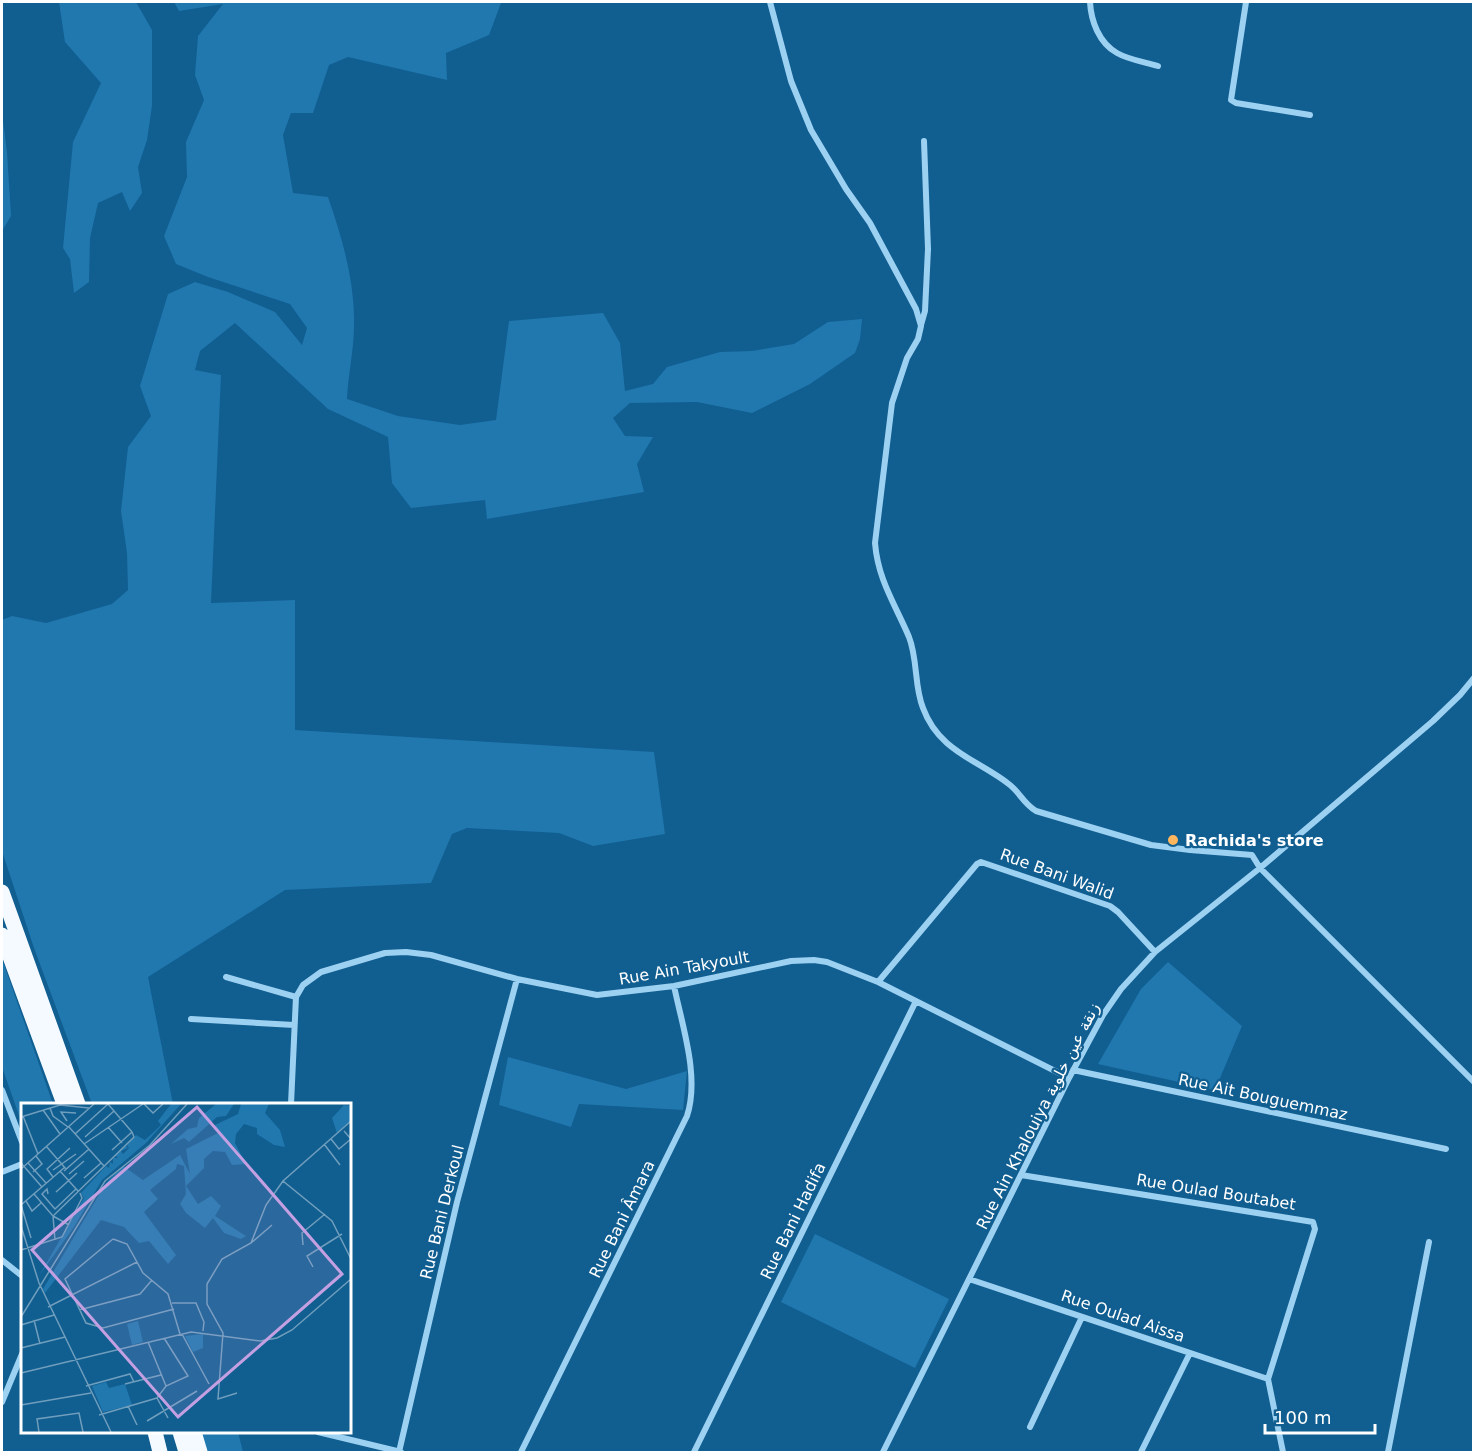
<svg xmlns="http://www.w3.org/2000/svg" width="1475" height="1454" viewBox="0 0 1475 1454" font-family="'DejaVu Sans','Noto Sans Arabic',sans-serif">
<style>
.green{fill:#2078ae}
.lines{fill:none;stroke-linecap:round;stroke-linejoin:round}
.minor{stroke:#9dd1f2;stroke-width:6}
.trunk{stroke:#f4faff;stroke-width:15}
.poi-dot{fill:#ffb65e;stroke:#115e91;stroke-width:2}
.labels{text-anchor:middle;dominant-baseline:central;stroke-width:4.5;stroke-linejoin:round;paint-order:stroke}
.poi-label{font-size:16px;font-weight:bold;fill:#fff;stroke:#115e91;text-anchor:start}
.street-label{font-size:16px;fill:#fff;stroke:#115e91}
.inset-road{fill:none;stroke:#709ebd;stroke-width:1.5}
.view{fill:#c4a0e2;fill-opacity:0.15;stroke:#c4a0e2;stroke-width:3}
.inset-edge{fill:none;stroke:#fff;stroke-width:3}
</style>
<rect width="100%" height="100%" fill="#115e91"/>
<path class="green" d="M59,2H136L152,30V106L147,140L138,167L142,193L130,211L122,192L98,203L90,238L89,282L74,293L70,259L63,248L73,142L101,83L65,42Z
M174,2H500L501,3L489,35L446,53L447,80L348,57L329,65L313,113H291L283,135L293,193L328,197C342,237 355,282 354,325C354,350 348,375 347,399L398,416L460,425L496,420L509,321L603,313L620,343L625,391L653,384L667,367L720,352L752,351L794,344L828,322L862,319L860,339L855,353L810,384L752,413L697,402L630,403L613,418L625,436L653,437L637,464L644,492L487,519L485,500L411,508L392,483L388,437L328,409L235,323L200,351L195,370L221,375L211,603L295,600V730L654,752L665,834L593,846L559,833L467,828L452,834L431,883L285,890L148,977L173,1104H92L34,948L2,851V620L12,616L46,623L112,604L128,590L127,553L121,511L128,447L151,416L140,386L168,294L195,282L228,292L275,312L302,345L307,328L290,304L208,277L176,264L164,236L187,177L186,142L204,100L195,75L198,36L223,4L179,11Z
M2,113L7,152L11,216L2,231Z
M2,959L53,1104H22V1124L2,1067Z
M1168,962L1242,1026L1215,1090L1098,1064L1141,989Z
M508,1057L626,1089L687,1071L683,1110L579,1104L571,1127L499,1105Z
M815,1234L949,1299L915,1368L781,1302Z
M201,1432H238L243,1452H207Z"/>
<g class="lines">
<path class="minor" d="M770,2L791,81L811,130L846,189L870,223L916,309L921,326L918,339L907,358L892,403L875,543C878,580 895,604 909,637C918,660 914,686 923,708C939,752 979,760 1010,785C1021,794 1023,803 1036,811L1151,845L1190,850L1252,855L1260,868L1474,1082
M1090,2C1091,21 1099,43 1117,53C1129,60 1145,62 1158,66
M1246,2L1231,100L1236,103L1310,115
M921,325L925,311L928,249L924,141
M226,977L296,997
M878,982L977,864L981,862L1110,906L1118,912L1155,952
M191,1019L294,1025
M1073,1070L1446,1149
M2,1090L22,1142
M291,1104L296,997L303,985L321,972L385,953L406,952L431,955L517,979L597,995L674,986L791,961L814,960L827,962L878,982L1069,1078
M2,1172L22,1164
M1021,1175L1313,1222L1315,1229L1268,1379L1283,1452
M2,1260L22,1276
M969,1279L1268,1379
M2,1402L22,1354
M1030,1427L1082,1317
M318,1432L401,1452
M399,1452L457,1202L517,979
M521,1452L687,1116C700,1077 682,1025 674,986
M694,1452L916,1001
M883,1452L1069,1078L1103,1015L1121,989L1155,952L1260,868L1433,721L1460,695L1474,678
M1141,1452L1190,1353
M1388,1452L1429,1242"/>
<path class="trunk" d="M2,892L78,1104
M2,935L64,1104
M155,1432L160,1452
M180,1432L186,1452
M194,1432L200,1452"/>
</g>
<circle class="poi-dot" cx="1173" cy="840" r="6"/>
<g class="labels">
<g class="poi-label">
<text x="1185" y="840">Rachida's store</text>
</g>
<g class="street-label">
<text transform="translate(1057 874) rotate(20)">Rue Bani Walid</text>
<text transform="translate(684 968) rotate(-10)">Rue Ain Takyoult</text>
<text transform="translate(1263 1097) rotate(12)">Rue Ait Bouguemmaz</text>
<text transform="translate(1038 1116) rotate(-63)">Rue Ain Khalouiya زنقة عين خلوية</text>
<text transform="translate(1216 1192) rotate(9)">Rue Oulad Boutabet</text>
<text transform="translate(442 1212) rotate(-76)">Rue Bani Derkoul</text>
<text transform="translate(622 1219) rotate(-64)">Rue Bani Âmara</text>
<text transform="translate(793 1221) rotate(-64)">Rue Bani Hadifa</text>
<text transform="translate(1123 1316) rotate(19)">Rue Oulad Aissa</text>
</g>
</g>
<g transform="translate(21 1103)">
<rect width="330" height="330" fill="#115e91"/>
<path d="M150,1H160L125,40L81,77L53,124L18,173L63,95L60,90L85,63L88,65L89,59L92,61V55H97L94,52L105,43L107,45L100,48L102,51L108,45L106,42L115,32L124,37L140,22L137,18ZM195,1H213L205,13L196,14L168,39L163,35L150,41L167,26L176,24L178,15ZM220,1H248L244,10L259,27L264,44L253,42L236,31V25L223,21L215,31L214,40L225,61L211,62L204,49L192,48L183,56V65L165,83L177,101L190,93L200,103L194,113L225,133L220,136L203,130L192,115L184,125L165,110L159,101L165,91L163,63L156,61L155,66L129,87L137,96L123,109L155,152L147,161L128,138L118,140L103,124L80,117L24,190L22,186L85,80L102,63L122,77L159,52L169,71L165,46L197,30L194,22L217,11ZM323,2L330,3V17L316,30L311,15ZM117,218L122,239L111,242L106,221ZM182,231V245L172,249L164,233ZM85,279L88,285L104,281L111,302L82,309L71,283Z" fill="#2078ae"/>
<path class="inset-road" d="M87,1L111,29M123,1L132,10L142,1M29,5L32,13L47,24M22,7L39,31M2,13L17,51M0,14L39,2L68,5M46,18L40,9L55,10M330,18L262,78L311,118L330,156M48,24L83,63M87,24L101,40M54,31L87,1M64,34L93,8M310,36L318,46L330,36L323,28M63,41L122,1M303,41L319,62M25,43L45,66M91,47L111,29M0,60L21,84M7,60L25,80M0,66L73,1M32,67L55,51M39,68L57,88M43,68L68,46M12,69L21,61L15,53M48,71L63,58M32,74L26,66L49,45M63,75L80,60M35,89L56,70M13,91L32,113L34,137M27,91L26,86L21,91L34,106L55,86M5,98L11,108L20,100M48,122L32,113L113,34L111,29M0,123L18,180L90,329M10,135L0,102L44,64M92,136L44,176L65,220L82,225L153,206M92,136L106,141L122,170L147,191L159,231M230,140L251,122M282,142L281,130L304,111M0,147L41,134L61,95L59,90M292,164L286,153L321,131M151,200H175L183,219L182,228M27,204L116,159M58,207L119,191L131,177M0,214L84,78L129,42L166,1M13,217L19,241M0,222L33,212M161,231L188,281M127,239L145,283M0,245L44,234M0,270L170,229L239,238L256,235L271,227L330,176M104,281L140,272M65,283L109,271L113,279M216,290L197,296L202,230L186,201V181L201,156L230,140L245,102L262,78M136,295L145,283L167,273L143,235M136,295L147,315M0,302L70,290M107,303L116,322M78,312L136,295M126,318L176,288M18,329L16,316L58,310L62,329"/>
<path class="view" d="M176,4L321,171L157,314L11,147Z"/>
<rect width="330" height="330" class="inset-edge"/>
</g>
<rect width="1475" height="1454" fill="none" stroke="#ffffff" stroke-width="6"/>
<path d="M1265 1424v9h110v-9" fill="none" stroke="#ffffff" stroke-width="3"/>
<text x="1274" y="1424" font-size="18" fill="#ffffff" stroke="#115e91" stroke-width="4.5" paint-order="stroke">100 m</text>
</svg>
